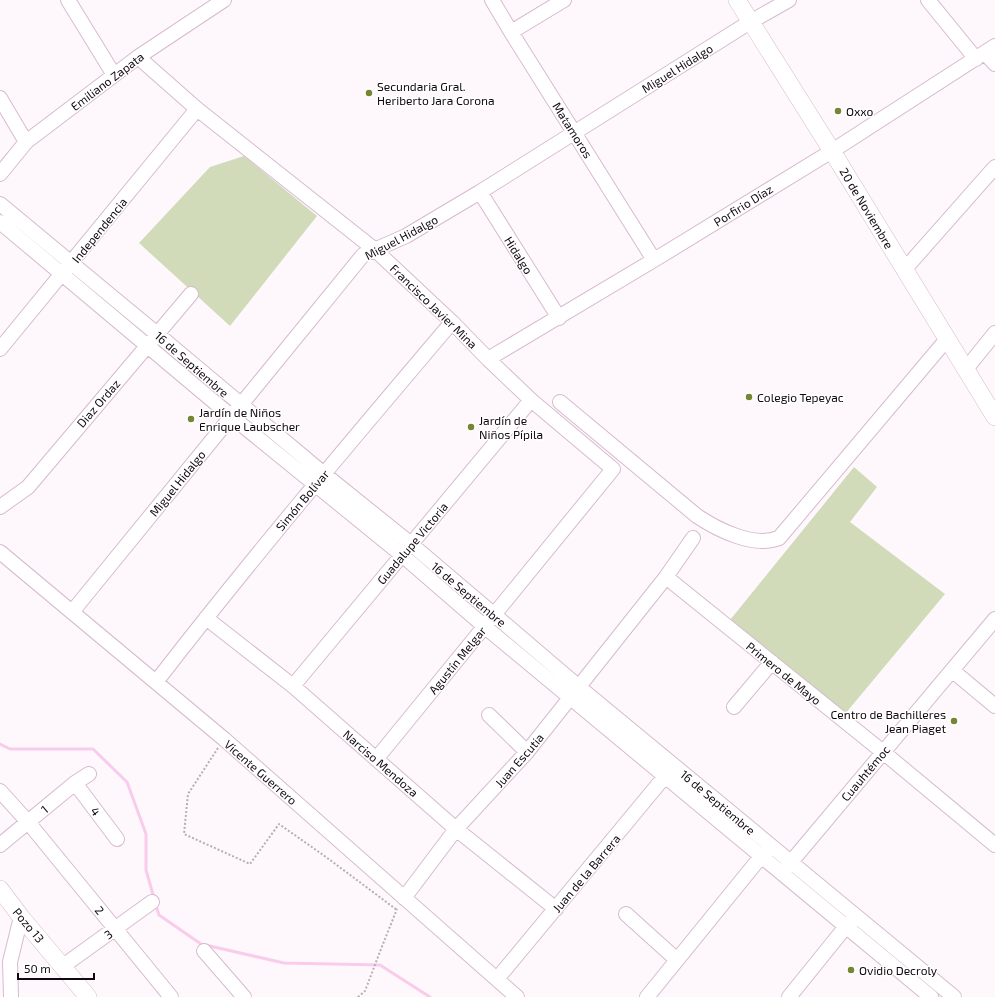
<svg xmlns="http://www.w3.org/2000/svg" width="995" height="997" viewBox="0 0 995 997" font-family="'Exo 2',sans-serif">
<style>
.green{fill:#d2dbb9}
.lines{fill:none;stroke-linecap:round;stroke-linejoin:round}
.stream{stroke:#f9ccec;stroke-width:3}
.minor-casing{stroke:#d7bace;stroke-width:16}
.major-casing{stroke:#d7bace;stroke-width:18}
.path{stroke:#b5aeb3;stroke-width:2;stroke-dasharray:2 2;stroke-linecap:butt}
.minor{stroke:#fff;stroke-width:14}
.major{stroke:#fff;stroke-width:17}
.poi-dot{fill:#758534;stroke:#fff;stroke-width:1.5}
.labels{text-anchor:middle;dominant-baseline:central;stroke-width:3;stroke-linejoin:round;paint-order:stroke}
.street-label{font-size:12px;fill:#120910;stroke:#fff}
.poi-label{font-size:12px;fill:#120910;stroke:#fff;text-anchor:start}
</style>
<rect width="100%" height="100%" fill="#fef8fc"/>
<path class="green" d="M244,156L317,216L230,326L139,243L210,167Z
M854,467L877,487L850,522L945,594L845,714L730,620Z"/>
<g class="lines">
<path class="stream" d="M0,744L10,749H93L127,782L146,834V870L154,898
M155,903L159,915L201,944L284,963L380,965L430,997"/>
<defs>
<path id="minor" d="M68,0L114,75
M492,0L511,32L654,260
M928,0L976,59
M511,32L564,0
M985,53L995,64
M138,57L197,109L374,249L452,322L488,359L531,400L613,469L377,758
M0,98L26,142
M0,174L26,142L138,57L224,0
M480,192L559,318
M0,204L157,334L324,474L411,544L579,687L954,997
M0,222L231,416L402,555L484,626L931,997
M904,270L995,167
M0,349L197,109
M488,359L654,260L832,151L995,46
M966,369L995,333
M560,402L697,516C718,530 754,548 779,538L947,339
M0,507L28,487L191,294
M0,552L224,739L517,997
M666,577L883,752L995,845
M72,612L363,255L406,236L480,192L750,22L789,0
M206,618L293,686L456,829L556,909
M953,671L995,706
M156,682C251,559 352,440 452,322
M293,686L531,400
M734,707L772,662
M489,715L527,752
M75,783L117,839
M0,791L28,822L171,997
M0,845L75,783L89,774
M786,868L995,619
M404,898L456,829L527,752L666,577L693,538
M626,914L677,960
M204,951L244,997
M63,966L152,902
M497,979L671,769
M11,997L10,962L21,917
M647,997L768,848
M789,997L852,919"/>
<path id="major" d="M737,0L832,151L995,417
M0,889L21,917L88,997"/>
</defs>
<use href="#minor" class="minor-casing"/>
<use href="#major" class="major-casing"/>
<path class="path" d="M218,748L188,794L184,834L250,864L279,824L326,857L397,910
M358,997L365,991L381,949L397,909"/>
<use href="#minor" class="minor"/>
<use href="#major" class="major"/>
</g>
<g class="poi-dot">
<circle cx="369" cy="93" r="4"/>
<circle cx="838" cy="111" r="4"/>
<circle cx="749" cy="397" r="4"/>
<circle cx="191" cy="419" r="4"/>
<circle cx="471" cy="427" r="4"/>
<circle cx="954" cy="721" r="4"/>
<circle cx="851" cy="970" r="4"/>
</g>
<g class="labels">
<g class="street-label">
<text transform="translate(677 68) rotate(-32)">Miguel Hidalgo</text>
<text transform="translate(107 81) rotate(-37)">Emiliano Zapata</text>
<text transform="translate(573 130) rotate(58)">Matamoros</text>
<text transform="translate(743 205) rotate(-32)">Porfirio Díaz</text>
<text transform="translate(867 208) rotate(59)">20 de Noviembre</text>
<text transform="translate(99 230) rotate(-51)">Independencia</text>
<text transform="translate(401 237) rotate(-28)">Miguel Hidalgo</text>
<text transform="translate(519 255) rotate(58)">Hidalgo</text>
<text transform="translate(434 306) rotate(44)">Francisco Javier Mina</text>
<text transform="translate(192 364) rotate(41)">16 de Septiembre</text>
<text transform="translate(98 403) rotate(-49)">Diaz Ordaz</text>
<text transform="translate(177 483) rotate(-51)">Miguel Hidalgo</text>
<text transform="translate(302 500) rotate(-50)">Simón Bolívar</text>
<text transform="translate(412 543) rotate(-50)">Guadalupe Victoria</text>
<text transform="translate(469 594) rotate(40)">16 de Septiembre</text>
<text transform="translate(457 660) rotate(-51)">Agustín Melgar</text>
<text transform="translate(784 673) rotate(39)">Primero de Mayo</text>
<text transform="translate(519 760) rotate(-49)">Juan Escutia</text>
<text transform="translate(381 763) rotate(41)">Narciso Mendoza</text>
<text transform="translate(261 772) rotate(41)">Vicente Guerrero</text>
<text transform="translate(865 773) rotate(-50)">Cuauhtémoc</text>
<text transform="translate(718 802) rotate(40)">16 de Septiembre</text>
<text transform="translate(44 809) rotate(-40)">1</text>
<text transform="translate(96 811) rotate(54)">4</text>
<text transform="translate(586 873) rotate(-50)">Juan de la Barrera</text>
<text transform="translate(100 910) rotate(51)">2</text>
<text transform="translate(29 925) rotate(50)">Pozo 13</text>
<text transform="translate(108 934) rotate(-36)">3</text>
</g>
<g class="poi-label">
<text x="377" y="86">Secundaria Gral.<tspan x="377" dy="14">Heriberto Jara Corona</tspan></text>
<text x="846" y="111">Oxxo</text>
<text x="757" y="397">Colegio Tepeyac</text>
<text x="199" y="412">Jardín de Niños<tspan x="199" dy="14">Enrique Laubscher</tspan></text>
<text x="479" y="420">Jardín de<tspan x="479" dy="14">Niños Pípila</tspan></text>
<text x="946" y="714" text-anchor="end">Centro de Bachilleres<tspan x="946" dy="14">Jean Piaget</tspan></text>
<text x="859" y="970">Ovidio Decroly</text>
</g>
</g>
<path d="M18 973v6h76v-6" fill="none" stroke="#120910" stroke-width="2"/>
<text x="24" y="973" font-size="12" fill="#120910" stroke="#ffffff" stroke-width="3" paint-order="stroke">50 m</text>
</svg>
